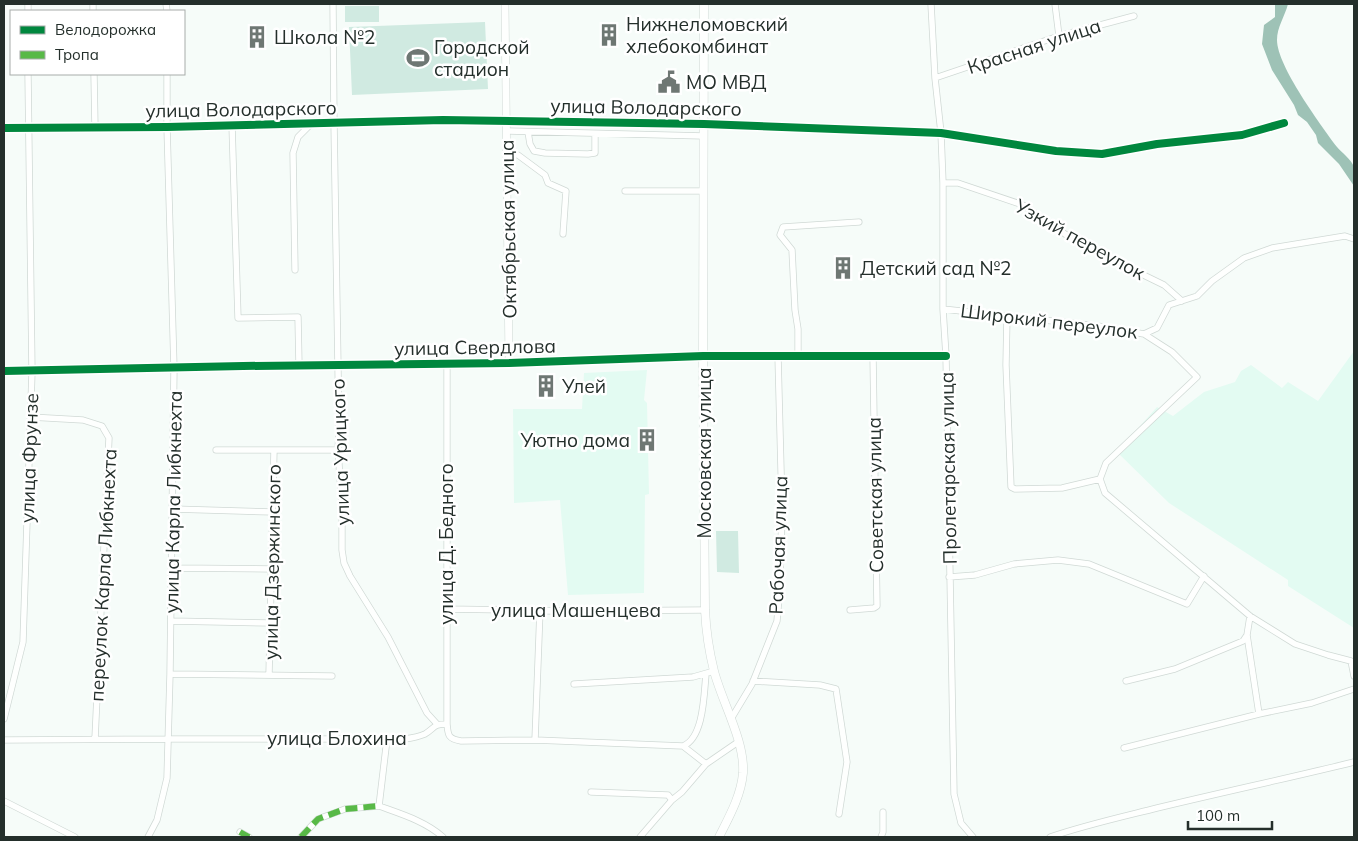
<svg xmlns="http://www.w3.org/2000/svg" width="1358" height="841" viewBox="0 0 1358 841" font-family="Mulish,sans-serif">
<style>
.built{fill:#e3fbf2}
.green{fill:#d0eae1}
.water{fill:#9ec2b6}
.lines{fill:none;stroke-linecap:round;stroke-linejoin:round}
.minor-casing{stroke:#d0d9d5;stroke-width:7}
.tertiary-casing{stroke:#d0d9d5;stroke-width:8}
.secondary-casing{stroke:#d0d9d5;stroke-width:9}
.minor{stroke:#fefffe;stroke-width:5.5}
.tertiary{stroke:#fefffe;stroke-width:7}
.secondary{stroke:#fefffe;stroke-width:8}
.quiet{stroke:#58b947;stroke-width:6;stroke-dasharray:12 6;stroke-linecap:butt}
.cycleway-casing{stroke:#fff;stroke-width:11}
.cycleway{stroke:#00873e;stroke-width:8}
.labels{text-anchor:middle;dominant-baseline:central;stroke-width:5;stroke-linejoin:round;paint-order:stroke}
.poi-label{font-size:19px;fill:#242f2b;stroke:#fff;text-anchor:start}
.street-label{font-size:19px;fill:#242f2b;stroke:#fff}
</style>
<rect width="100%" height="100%" fill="#f6fcf9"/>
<path class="built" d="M1354,351V628L1288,586V580L1169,503L1117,452L1157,407L1173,416L1204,392L1235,382L1241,371L1251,365L1282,388L1288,382L1318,401Z
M647,370L644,400L647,403L649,494L645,495L644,593L568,595L560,500L514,503L513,409H582L584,373Z"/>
<path class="green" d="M345,6H379V22H345Z
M485,22L488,89L352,95L349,27Z
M716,531H738L739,573L717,572Z"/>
<path class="water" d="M1275,4H1288C1285,16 1277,27 1277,40C1277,66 1321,125 1337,147C1342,153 1351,159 1354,167C1356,172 1354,181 1354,186L1339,164L1318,143L1316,135L1307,122L1298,115L1294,105L1272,70L1262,44L1264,25L1275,17Z"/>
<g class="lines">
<defs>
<path id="minor" d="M28,4V11
M93,4V11
M166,4L167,11
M333,4L334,122L339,429L338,450L342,507V550L344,563L350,576L388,637L427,713L437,724
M931,4L935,78L941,133L943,183V309L946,356L954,794L961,823L973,837
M1055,4L1059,36
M94,74L95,128
M935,78L1059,36L1134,16
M232,125L238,318L298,317L299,365
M4,128L167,127L443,120L704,124L941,133L1056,151L1102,154L1157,144L1242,135L1284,123
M507,131L704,136
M528,132L530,144L534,151L545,153L588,154L595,153V134
M507,154L518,155L545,175L548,183L566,191L563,234
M943,183H958L1023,205L1078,243L1164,285L1182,301
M625,191H704
M295,270L293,153L298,137L312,123
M943,309L1098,326L1144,334L1157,328L1169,305L1197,296L1212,281L1244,258L1272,248L1345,236L1354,239
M1007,316L1006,365L1011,487L1015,489L1062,488L1100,479
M1144,334L1172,352L1197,377L1162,410L1106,463L1100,479L1105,493L1250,616L1295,644L1328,655L1351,661L1354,676
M703,356H946
M798,356V329L795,310L792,250L780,235L783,227L859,222
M447,364V724C448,735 448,739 461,741L535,740L683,746L706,764
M4,371L243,366L509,363
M30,417L83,420L102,426L109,438L95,739
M216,450H338
M173,509L273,512
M172,568L272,569
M949,577L975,575L1014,564L1058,560L1089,564L1187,604L1204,576
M446,609L574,611L705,610
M850,610L874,608L877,606L873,356
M171,621L271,623
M1247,635L1259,714
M170,674L332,676
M269,675L274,450
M753,681L820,685L836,689L847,762L839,814
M1126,681L1175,669L1243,641L1247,635L1250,616
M574,684L693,677L714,671
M4,719L23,642L32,372L28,74
M731,719L752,684L777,621L780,585L782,508L778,356
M387,739L379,806C401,814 425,821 443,837
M4,740L168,739H405C412,738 418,737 425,734C435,728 433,724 447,724
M535,740L540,610
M683,746C704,738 704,693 706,674
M1124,748L1259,714L1312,703L1354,689
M591,792L668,795L672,800
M4,801L75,837
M240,832L249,837
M148,837L157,820L167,778L170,674L174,368L167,127V74
M301,837L318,819L345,809L379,806
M640,837L672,800L682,792L706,764L738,742
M881,837L883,832V812
M1050,837C1085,825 1121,817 1157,808C1223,792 1289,778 1354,762"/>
<path id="tertiary" d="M505,4L509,363L703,356"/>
<path id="secondary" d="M704,4L703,356L705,610C706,630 709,651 714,671C722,702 745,741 743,773C741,796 729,817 719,837"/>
</defs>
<use href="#minor" class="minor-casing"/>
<use href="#tertiary" class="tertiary-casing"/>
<use href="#secondary" class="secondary-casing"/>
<use href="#minor" class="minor"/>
<use href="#tertiary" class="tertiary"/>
<use href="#secondary" class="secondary"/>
<path class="quiet" d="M240,832L249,837
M301,837L318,819L345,809L379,806"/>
<defs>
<path id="cycleway" d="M4,128L167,127L443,120L704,124L941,133L1056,151L1102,154L1157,144L1242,135L1284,123
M4,371L243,366L509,363L703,356H946"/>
</defs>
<use href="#cycleway" class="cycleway-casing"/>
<use href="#cycleway" class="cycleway"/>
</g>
<defs>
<symbol id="building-bare" viewBox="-9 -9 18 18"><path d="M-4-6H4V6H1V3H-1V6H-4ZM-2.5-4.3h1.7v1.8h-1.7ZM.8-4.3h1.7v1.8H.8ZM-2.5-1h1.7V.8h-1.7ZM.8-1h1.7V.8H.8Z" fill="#6e7773" stroke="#fff" stroke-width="2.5" paint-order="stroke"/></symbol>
<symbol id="stadium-bare" viewBox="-9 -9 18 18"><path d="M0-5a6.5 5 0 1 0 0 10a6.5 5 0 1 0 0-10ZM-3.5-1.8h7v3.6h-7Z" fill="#6e7773" stroke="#fff" stroke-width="2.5" paint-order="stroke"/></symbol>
<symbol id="civic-bare" viewBox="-9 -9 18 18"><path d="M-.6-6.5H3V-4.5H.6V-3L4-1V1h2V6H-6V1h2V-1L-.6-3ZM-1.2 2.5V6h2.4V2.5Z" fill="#6e7773" stroke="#fff" stroke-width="2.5" paint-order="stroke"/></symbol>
</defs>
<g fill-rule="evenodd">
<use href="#building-bare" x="593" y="19" width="32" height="32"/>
<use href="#building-bare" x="241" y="21" width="32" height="32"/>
<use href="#stadium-bare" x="402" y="42" width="32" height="32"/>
<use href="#civic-bare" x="653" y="66" width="32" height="32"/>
<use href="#building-bare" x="827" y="252" width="32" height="32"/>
<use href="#building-bare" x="530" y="370" width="32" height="32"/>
<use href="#building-bare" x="631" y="424" width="32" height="32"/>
</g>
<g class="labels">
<g class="poi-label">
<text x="626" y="24">Нижнеломовский<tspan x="626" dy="22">хлебокомбинат</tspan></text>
<text x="274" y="37">Школа №2</text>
<text x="434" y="47">Городской<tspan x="434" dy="22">стадион</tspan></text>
<text x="686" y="82">МО МВД</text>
<text x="860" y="268">Детский сад №2</text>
<text x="562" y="386">Улей</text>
<text x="630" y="440" text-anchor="end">Уютно дома</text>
</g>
<g class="street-label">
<text transform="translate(1034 46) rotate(-18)">Красная улица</text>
<text transform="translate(646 107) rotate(1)">улица Володарского</text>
<text transform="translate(241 109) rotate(-1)">улица Володарского</text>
<text transform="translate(508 229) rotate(-91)">Октябрьская улица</text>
<text transform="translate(1080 239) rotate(29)">Узкий переулок</text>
<text transform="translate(1049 321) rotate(7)">Широкий переулок</text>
<text transform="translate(475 347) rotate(-1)">улица Свердлова</text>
<text transform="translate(340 452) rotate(-92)">улица Урицкого</text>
<text transform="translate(704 453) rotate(-90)">Московская улица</text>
<text transform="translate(29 458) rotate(-88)">улица Фрунзе</text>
<text transform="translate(948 468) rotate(-91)">Пролетарская улица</text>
<text transform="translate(875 495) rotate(-91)">Советская улица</text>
<text transform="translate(173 502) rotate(-89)">улица Карла Либкнехта</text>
<text transform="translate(446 544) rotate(-90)">улица Д. Бедного</text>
<text transform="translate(778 545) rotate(-88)">Рабочая улица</text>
<text transform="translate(272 562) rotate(-89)">улица Дзержинского</text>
<text transform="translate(103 575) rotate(-87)">переулок Карла Либкнехта</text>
<text x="576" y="610">улица Машенцева</text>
<text x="337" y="738">улица Блохина</text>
</g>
</g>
<rect width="1358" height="841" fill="none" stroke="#242f2b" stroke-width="10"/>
<rect x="10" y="10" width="175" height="65" fill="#ffffff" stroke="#a7acaa"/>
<rect x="20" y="26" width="25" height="8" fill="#00873e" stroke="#a7acaa"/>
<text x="55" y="35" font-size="15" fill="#242f2b">Велодорожка</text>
<rect x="20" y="51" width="25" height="8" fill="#58b947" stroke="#a7acaa"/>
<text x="55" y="60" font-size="15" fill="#242f2b">Тропа</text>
<path d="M1188 821v8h84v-8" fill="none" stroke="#242f2b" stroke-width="2.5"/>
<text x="1196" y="821" font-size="15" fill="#242f2b" stroke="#ffffff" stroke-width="4" paint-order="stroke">100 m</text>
</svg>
